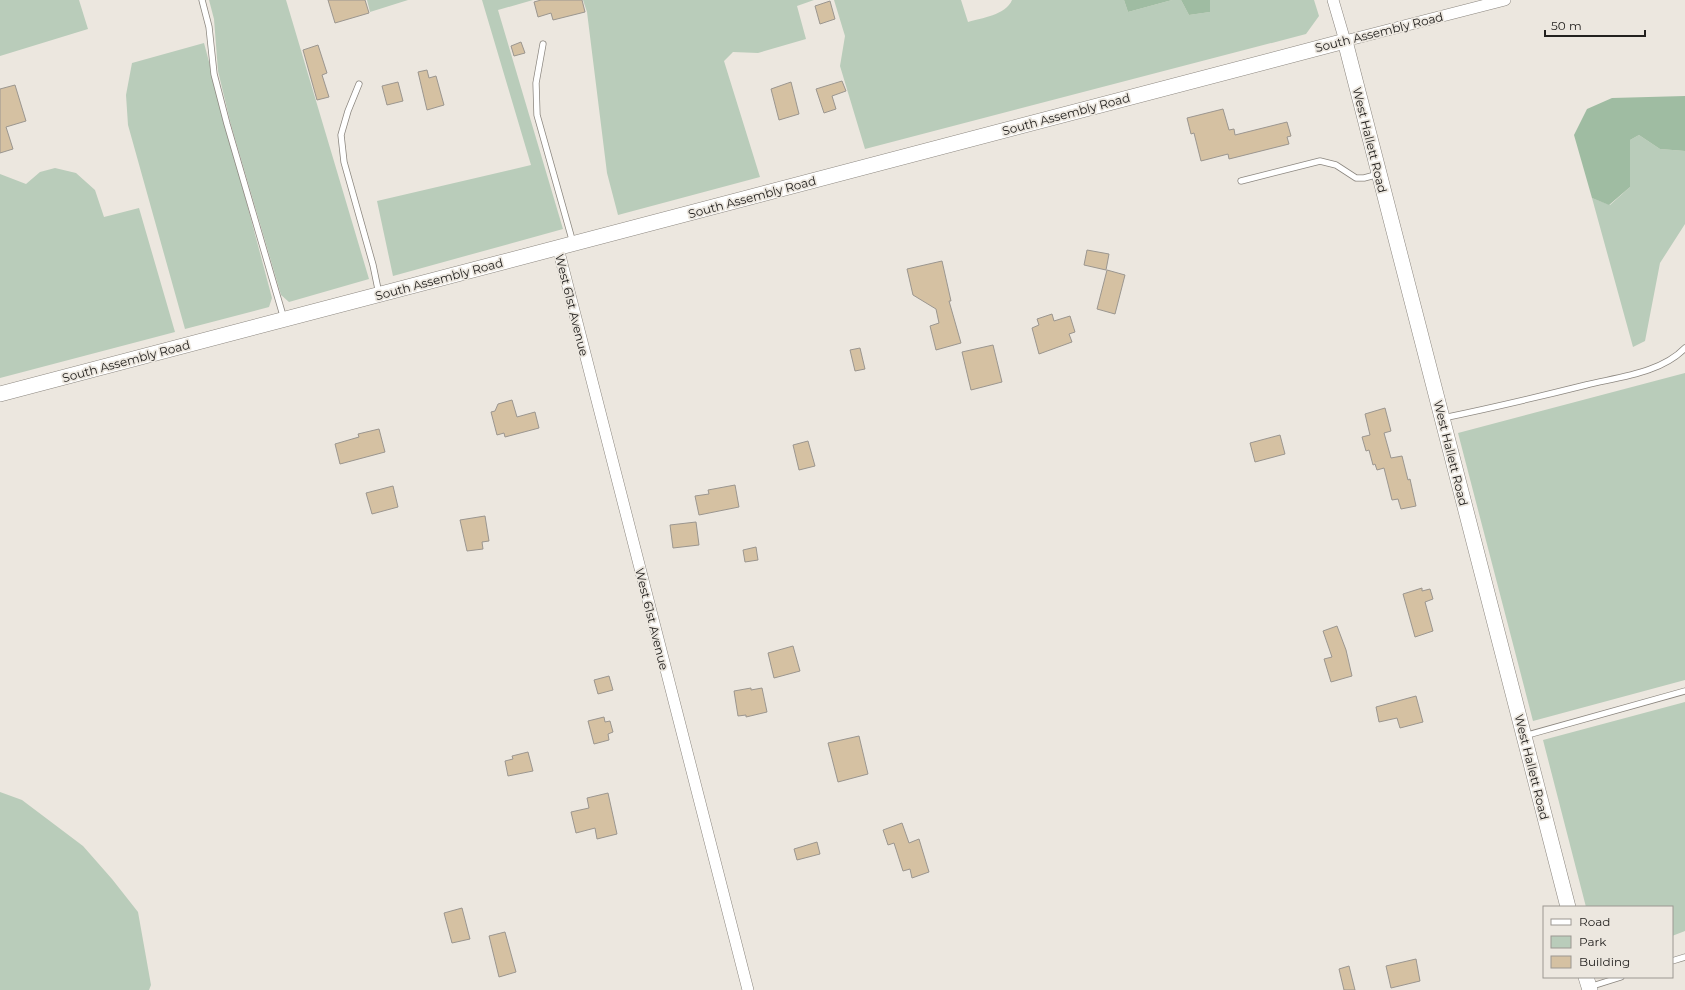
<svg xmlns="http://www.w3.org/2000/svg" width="1685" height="990" viewBox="0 0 1685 990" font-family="Montserrat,sans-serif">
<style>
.green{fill:#b9ccba}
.forest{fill:#9fbca2}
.building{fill:#d5c1a2;stroke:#9b968f}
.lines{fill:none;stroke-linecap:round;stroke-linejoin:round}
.lane-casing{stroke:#8b867f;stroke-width:7}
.street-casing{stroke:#8b867f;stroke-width:12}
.secondary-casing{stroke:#8b867f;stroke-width:16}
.lane{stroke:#fff;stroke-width:5.5}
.street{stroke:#fff;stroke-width:11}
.secondary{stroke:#fff;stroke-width:15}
.labels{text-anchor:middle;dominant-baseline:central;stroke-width:3.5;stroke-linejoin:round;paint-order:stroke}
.street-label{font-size:12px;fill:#23211f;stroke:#ece7df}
</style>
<rect width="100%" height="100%" fill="#ece7df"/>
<path class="green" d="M0,0H79L88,29L0,56Z
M209,0H286L369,279L289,302L281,295L231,125L218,71L214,19Z
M367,0H408L370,12Z
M482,0H533L498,10L563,229L393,276L377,201L531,165Z
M583,0H814L797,6L806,39L758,53L733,52L724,61L760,177L618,215L607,173L587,12Z
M834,0H961L968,22C981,18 1006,15 1012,0H1124L1128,12L1172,0H1181L1189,15L1210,12V0H1314L1319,16L1306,34L865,149L840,66L845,36Z
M204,43L272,298L269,307L185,329L128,125L126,95L132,63Z
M1639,135L1660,149L1685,151V224L1660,263L1645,341L1633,347L1592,198L1610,205L1630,187V140Z
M55,168L76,173L95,190L104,217L139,208L175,332L0,378V174L26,184L40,172Z
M1685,373V680L1533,721L1458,433Z
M1685,702V931L1672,936V907H1586L1543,740Z
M0,792L22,800L83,846L112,879L138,912L151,985L149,990H0Z"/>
<path class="forest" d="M1124,0H1172L1128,12Z
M1181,0H1210V12L1189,15Z
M1685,96V151L1660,149L1639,135L1630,140V187L1609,205L1592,198L1574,135L1587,109L1612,98Z"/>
<path class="building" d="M328,0H365L369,13L335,23Z
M541,0H582L585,12L553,20L551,13L538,17L534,2Z
M830,1L835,19L820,24L815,6Z
M521,42L525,53L514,56L511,46Z
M318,45L327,73L322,75L329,97L317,100L303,50Z
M427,70L429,78L436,76L444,105L427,110L418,72Z
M842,81L846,91L832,96L836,109L824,113L816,89Z
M398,82L403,101L387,105L382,86Z
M791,82L799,114L779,120L771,89Z
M15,85L26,121L6,127L13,149L0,153V89Z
M1223,109L1229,130L1234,129L1235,135L1287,122L1291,136L1287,137L1289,144L1229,159L1228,154L1201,161L1194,133L1191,134L1187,118Z
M1087,250L1109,254L1106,270L1084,265Z
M942,261L951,301H949L961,343L936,350L930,326L939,323L936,309L913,295L907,269Z
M1107,270L1125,275L1115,314L1097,309Z
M1052,314L1054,321L1070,316L1075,332L1069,334L1072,342L1039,354L1032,328L1039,325L1037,319Z
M993,345L1002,382L971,390L962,352Z
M860,348L865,369L855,371L850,350Z
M512,400L517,417L535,412L539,428L505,437L504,433L497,435L491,412L495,411L498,404Z
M1385,408L1391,431L1384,433L1391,458L1402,456L1408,480L1410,479L1416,506L1401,509L1398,499L1392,500L1384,468L1377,470L1375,464L1373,465L1369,450L1366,451L1362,437L1370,435L1365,414Z
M379,429L385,452L340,464L335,444L359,437L358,434Z
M1280,435L1285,454L1255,462L1250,443Z
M808,441L815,466L799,470L793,445Z
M735,485L739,507L699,515L695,496L709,494L708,490Z
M393,486L398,507L372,514L366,493Z
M485,516L489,541L482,542L483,549L467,551L460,520Z
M696,522L699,545L673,548L670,525Z
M756,547L758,560L745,562L743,550Z
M1422,588V591L1430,589L1433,599L1425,602L1433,631L1415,637L1403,594Z
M1337,626L1346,650L1352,676L1331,682L1324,659L1332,657L1323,631Z
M793,646L800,671L774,678L768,653Z
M609,676L613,690L598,694L594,680Z
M751,688V690L762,688L767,712L746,717V715L738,716L734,691Z
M1416,696L1423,722L1400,728L1397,718L1379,722L1376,707Z
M604,717L605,722L610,721L613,732L608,734L609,740L594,744L588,721Z
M859,736L868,774L838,782L828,743Z
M528,752L533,771L508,776L505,761L513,759L512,756Z
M608,793L617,834L597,839L595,828L576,833L571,812L589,808L587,798Z
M902,823L909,843L919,839L929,872L912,878L910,869L903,871L894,843L888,845L883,830Z
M817,842L820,854L797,860L794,849Z
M462,908L470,939L452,943L444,913Z
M505,932L516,972L499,977L489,936Z
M1416,959L1420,981L1391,988L1386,966Z
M1349,966L1355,990H1344L1339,969Z"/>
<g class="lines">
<defs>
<path id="lane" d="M202,0L209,27L214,74L227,124L284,319
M543,44L536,83L537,115L573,243
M359,84L348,111L341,135L344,162L373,265L379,294
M1241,181L1320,161L1336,165L1356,178H1364L1379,174
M1443,418C1491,408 1538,397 1586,385C1619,377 1661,373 1685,348
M1524,736L1685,691
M1672,961L1685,957
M1589,987L1621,977"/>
<path id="street" d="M1333,0L1345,41L1505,0
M558,248L748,990"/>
<path id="secondary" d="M0,394L1345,41L1568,907
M1586,977L1590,990"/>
</defs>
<use href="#lane" class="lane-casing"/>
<use href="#street" class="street-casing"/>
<use href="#secondary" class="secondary-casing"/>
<use href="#lane" class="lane"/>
<use href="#street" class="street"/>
<use href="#secondary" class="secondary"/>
</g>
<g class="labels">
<g class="street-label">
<text transform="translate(1379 32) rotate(-14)">South Assembly Road</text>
<text transform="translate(1066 114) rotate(-15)">South Assembly Road</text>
<text transform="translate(1370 140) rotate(76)">West Hallett Road</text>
<text transform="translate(752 197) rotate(-15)">South Assembly Road</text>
<text transform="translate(439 279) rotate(-15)">South Assembly Road</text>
<text transform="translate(572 305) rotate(76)">West 61st Avenue</text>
<text transform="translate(126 361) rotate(-15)">South Assembly Road</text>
<text transform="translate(1451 453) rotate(76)">West Hallett Road</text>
<text transform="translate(652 619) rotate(76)">West 61st Avenue</text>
<text transform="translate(1532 767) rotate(76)">West Hallett Road</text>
</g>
</g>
<rect x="1543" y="906" width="130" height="72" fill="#ece7df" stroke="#9c9892"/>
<rect x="1551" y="919" width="20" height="6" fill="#ffffff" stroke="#9c9892"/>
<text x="1579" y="926" font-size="12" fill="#23211f">Road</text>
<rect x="1551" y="936" width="20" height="12" fill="#b9ccba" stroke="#9c9892"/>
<text x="1579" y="946" font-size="12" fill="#23211f">Park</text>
<rect x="1551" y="956" width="20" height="12" fill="#d5c1a2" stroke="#9c9892"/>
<text x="1579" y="966" font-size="12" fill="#23211f">Building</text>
<path d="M1545 30v6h100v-6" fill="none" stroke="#23211f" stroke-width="2"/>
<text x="1551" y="30" font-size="12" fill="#23211f" stroke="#ece7df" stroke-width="3" paint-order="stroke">50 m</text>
</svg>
